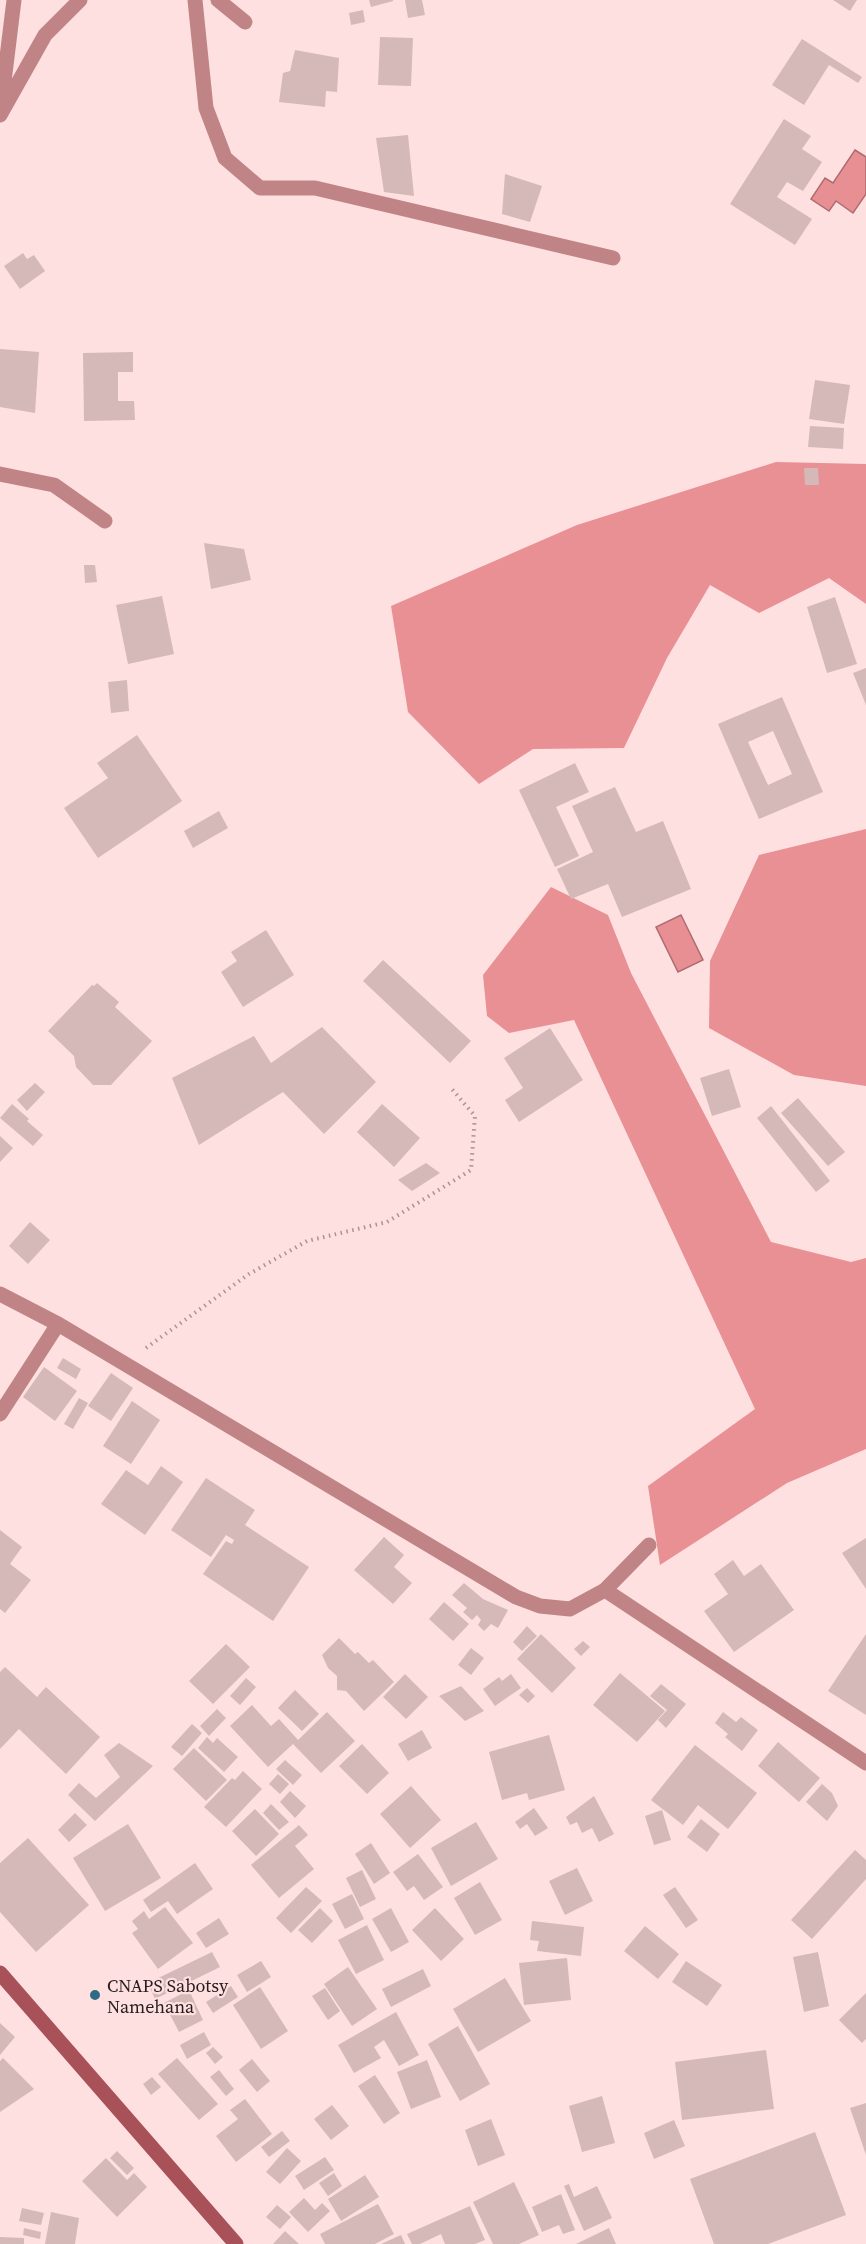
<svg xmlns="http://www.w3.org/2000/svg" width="866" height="2244" viewBox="0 0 866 2244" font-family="'Source Serif 4',serif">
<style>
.forest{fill:#e99094}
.water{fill:#e88f93;stroke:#ae6c70;stroke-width:1.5}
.building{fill:#d5b8b8;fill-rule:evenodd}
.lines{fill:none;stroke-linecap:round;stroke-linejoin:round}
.path{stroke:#a99393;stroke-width:4;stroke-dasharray:1.5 4.5;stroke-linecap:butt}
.street{stroke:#c18486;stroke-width:15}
.secondary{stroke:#a85158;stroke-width:15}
.poi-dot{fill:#306b83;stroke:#fee0e0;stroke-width:2}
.labels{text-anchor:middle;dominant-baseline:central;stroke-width:4.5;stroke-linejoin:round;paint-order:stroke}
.poi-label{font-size:18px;fill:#271c1d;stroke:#fee0e0;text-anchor:start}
</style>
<rect width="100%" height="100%" fill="#fee0e0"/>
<path class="forest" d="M776,462L866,464V604L829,578L759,613L710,585L667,658L624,748L533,749L479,784L408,712L391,606L577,525Z
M866,829V1086L794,1075L709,1028L710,961L759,855Z
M551,887L608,915L631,973L771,1242L851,1262L866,1258V1449L787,1483L660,1565L648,1486L755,1409L574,1020L509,1033L487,1016L483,975Z"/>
<path class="water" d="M855,150L866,157V194L853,213L836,201L829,211L811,199L825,178L833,183Z
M681,915L703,960L678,972L656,927Z"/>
<path class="building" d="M369,0H393V1L371,7Z
M405,0H422L425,15L408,18Z
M833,0H857L850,11Z
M363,10L365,22L351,25L349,13Z
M380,37L413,38L411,86L378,85Z
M802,39L862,77L858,83L829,65L804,105L772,85Z
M295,50L339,58L337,92L326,91L325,107L279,102L283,73L290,71Z
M784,119L811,136L802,149L822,162L803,191L787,182L777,197L812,219L795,245L730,204Z
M408,135L414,196L384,192L376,138Z
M505,174L542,186L530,222L502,214Z
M23,253L27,259L34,255L45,271L20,289L4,266Z
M0,349L39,352L35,413L0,407Z
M133,352V372H118V401H134L135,420L84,421L83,353Z
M815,380L850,385L844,424L809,419Z
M810,426L844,428L843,449L808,447Z
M804,468H818L819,485H805Z
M204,543L244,549L251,580L211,589Z
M84,565H95L97,582L85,583Z
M162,596L174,654L128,664L116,605Z
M835,597L857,664L827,673L807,607Z
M866,668V705L853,673Z
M127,680L129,711L111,713L108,682Z
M782,697L823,792L759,819L718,724ZM773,731L792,774L768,785L748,742Z
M137,735L182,801L98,858L64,808L108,778L97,763Z
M575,763L589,792L556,807L579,856L555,867L519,790Z
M615,787L636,832L663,821L691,889L622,917L608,884L571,899L557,869L593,852L572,806Z
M219,811L228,828L193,848L184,831Z
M266,930L294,975L243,1007L221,972L237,961L231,952Z
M383,960L471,1041L450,1063L363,981Z
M97,983L119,1002L115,1007L152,1041L111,1085H93L76,1067L74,1056L48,1031L92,985L94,986Z
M322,1027L376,1082L324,1134L283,1092L199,1145L172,1078L254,1036L271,1063Z
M550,1028L583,1080L519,1122L505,1100L523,1088L504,1058Z
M729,1069L741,1107L712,1116L700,1078Z
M35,1083L45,1092L27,1111L17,1100Z
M798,1098L845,1152L828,1166L781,1113Z
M12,1104L29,1119L27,1121L43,1135L33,1146L0,1118Z
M382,1104L420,1138L394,1167L357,1132Z
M771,1106L830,1181L816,1192L757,1118Z
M0,1136L13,1148L0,1162Z
M426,1163L440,1173L412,1191L398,1180Z
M30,1222L50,1240L28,1264L9,1246Z
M63,1358L81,1369L76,1379L57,1368Z
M44,1367L77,1391L55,1421L23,1397Z
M111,1373L133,1388L111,1421L88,1406Z
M79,1398L88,1403L73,1429L64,1424Z
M132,1401L160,1420L131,1464L103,1446Z
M161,1466L183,1482L145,1535L101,1504L126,1470L148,1485Z
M206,1478L255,1510L245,1525L309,1567L273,1621L203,1574L226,1541L232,1544L234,1540L226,1535L211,1557L171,1530Z
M0,1530L22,1547L10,1564L31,1580L5,1613L0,1609Z
M384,1537L404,1555L394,1567L412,1583L393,1604L354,1570Z
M866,1538V1589L842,1553Z
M733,1560L744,1576L761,1564L794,1610L734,1652L704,1611L728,1594L714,1574Z
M464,1583L483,1599L508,1610L498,1628L491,1624L484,1631L478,1625L481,1620L477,1615L472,1620L463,1612L467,1608L452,1595Z
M444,1602L469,1624L453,1641L429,1619Z
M527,1626L537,1636L522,1651L513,1642Z
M541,1634L576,1668L552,1693L517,1659Z
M866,1634V1715L828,1691Z
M339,1638L355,1654L358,1652L369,1663L373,1660L394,1682L364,1711L346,1691L337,1690V1676L328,1668L322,1655Z
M583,1641L590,1647L581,1656L574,1649Z
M226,1644L250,1667L213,1704L189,1681Z
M471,1648L484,1658L471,1675L458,1665Z
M5,1667L37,1697L46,1687L100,1737L66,1774L19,1729L0,1749V1672Z
M620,1673L665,1711L637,1742L593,1705Z
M405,1674L428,1697L406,1719L383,1697Z
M511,1674L521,1688L495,1706L483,1689L499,1677L502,1681Z
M246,1678L256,1687L240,1705L230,1696Z
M661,1684L686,1704L666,1728L658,1720L667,1710L650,1696Z
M461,1686L484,1711L465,1721L439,1696Z
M527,1688L535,1696L528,1703L519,1695Z
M295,1690L319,1714L302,1731L278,1708Z
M252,1705L271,1726L279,1719L298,1740L327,1712L355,1741L321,1773L293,1744L268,1767L230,1726Z
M217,1709L226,1718L209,1736L200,1726Z
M723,1712L736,1722L741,1717L758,1730L742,1751L725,1737L728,1734L715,1723Z
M192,1724L202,1733L182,1756L171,1747Z
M422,1730L432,1748L408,1761L398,1744Z
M549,1735L565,1790L529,1800L527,1793L502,1800L489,1752Z
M207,1737L213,1743L217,1738L238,1757L224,1772L198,1748Z
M778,1742L820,1778L799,1802L758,1766Z
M119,1743L153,1766L95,1821L68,1795L79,1783L96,1798L120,1777L104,1755Z
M362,1744L389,1773L367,1794L339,1766Z
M695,1745L757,1793L728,1829L698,1805L683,1825L651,1800Z
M194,1748L227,1780L206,1801L173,1769Z
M285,1760L302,1775L293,1785L276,1769Z
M243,1771L262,1789L226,1827L204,1807L232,1778L235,1780Z
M278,1774L289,1784L280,1794L269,1784Z
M822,1784L832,1793L838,1806L827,1821L806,1802Z
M411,1786L441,1820L410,1848L380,1814Z
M290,1791L306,1806L295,1818L280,1802Z
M594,1796L614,1834L599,1842L592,1828L582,1833L577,1822L570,1825L566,1817Z
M271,1804L289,1822L279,1830L263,1813Z
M534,1808L548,1828L535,1836L527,1824L520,1829L515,1822Z
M255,1809L279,1834L256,1856L232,1831Z
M662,1810L671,1840L654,1845L645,1816Z
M75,1813L87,1825L69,1842L58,1830Z
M701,1819L720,1834L707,1852L687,1837Z
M476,1822L498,1859L451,1886L431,1848Z
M128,1824L161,1878L105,1911L73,1858Z
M299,1825L308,1835L295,1846L314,1869L279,1898L251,1865Z
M28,1838L89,1905L36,1952L0,1912V1863Z
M371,1843L390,1873L374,1884L355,1854Z
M855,1850L866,1860V1879L812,1939L791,1920Z
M418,1854L443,1887L424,1900L414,1886L407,1891L393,1872Z
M195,1863L213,1889L177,1914L168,1901L151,1912L143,1900Z
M577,1868L593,1901L565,1915L549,1881Z
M362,1870L376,1899L360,1907L346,1878Z
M480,1882L502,1920L475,1935L454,1898Z
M306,1887L322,1901L291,1933L276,1918Z
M675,1887L698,1920L686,1928L663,1895Z
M352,1894L364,1919L345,1929L332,1904Z
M165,1907L193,1943L158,1969L132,1933L138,1929L132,1921L144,1911L149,1919Z
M320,1908L333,1921L312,1943L298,1930Z
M391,1908L409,1942L391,1952L372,1919Z
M435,1908L464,1939L441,1961L412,1930Z
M219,1918L229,1934L206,1948L196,1933Z
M532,1921L584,1927L581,1956L537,1951L539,1941L530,1940Z
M367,1925L384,1960L356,1974L338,1940Z
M645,1926L679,1954L658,1979L624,1951Z
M212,1952L220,1967L155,1999L148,1983Z
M818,1952L829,2006L804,2012L793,1957Z
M567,1958L571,2000L524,2005L519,1963Z
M261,1961L271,1977L247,1992L237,1975Z
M686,1961L722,1985L707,2006L672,1982Z
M348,1967L377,2009L352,2026L324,1984Z
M423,1969L431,1986L391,2007L382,1989Z
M505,1978L531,2021L478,2052L453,2009Z
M231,1986L238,1997L213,2013L206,2002Z
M260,1987L288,2031L261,2049L233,2005Z
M325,1988L340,2011L328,2020L312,1996Z
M189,1990L203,2020L179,2032L164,2003Z
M866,1993V2039L862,2043L839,2020Z
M396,2012L419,2055L399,2066L384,2040L374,2047L381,2058L354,2073L338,2045Z
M0,2023L15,2037L0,2055Z
M458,2026L490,2084L460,2101L428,2044Z
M204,2032L211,2045L187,2059L180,2045Z
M213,2047L223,2057L215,2064L206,2053Z
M766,2050L774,2109L682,2120L675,2062Z
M3,2058L34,2089L0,2112V2061Z
M177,2058L218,2104L199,2120L158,2074Z
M252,2059L270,2081L257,2092L239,2070Z
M427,2060L441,2097L411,2109L397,2072Z
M219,2070L234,2089L226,2096L210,2077Z
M375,2075L400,2113L384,2124L358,2086Z
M152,2077L161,2087L151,2095L143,2084Z
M602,2096L615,2143L582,2152L569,2106Z
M245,2099L272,2134L236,2162L216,2136L238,2119L230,2110Z
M866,2103V2155L850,2108Z
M332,2105L349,2126L331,2140L314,2119Z
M491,2119L505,2155L478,2166L465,2130Z
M674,2120L685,2146L654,2159L644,2133Z
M282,2131L290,2141L269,2157L261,2147Z
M815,2132L846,2215L768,2244H714L690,2179Z
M287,2148L301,2161L280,2184L266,2172Z
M117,2151L134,2168L127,2175L110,2158Z
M325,2157L334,2170L304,2190L295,2176Z
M106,2158L127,2180L134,2173L147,2187L117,2217L82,2181Z
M334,2173L342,2186L328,2196L319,2183Z
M365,2175L379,2197L341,2221L328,2199Z
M514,2182L539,2235L519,2244H493L473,2202Z
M569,2184L574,2197L597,2186L612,2218L584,2231L564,2186Z
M561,2194L575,2230L563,2234L559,2225L542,2232L532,2207Z
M304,2198L315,2210L322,2203L330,2211L308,2232L289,2212Z
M378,2204L394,2234L375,2244H325L320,2234Z
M277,2205L291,2217L280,2229L266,2217Z
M470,2206L485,2240L475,2244H445L441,2234L420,2244H412L407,2234Z
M22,2208L44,2213L41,2225L19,2221Z
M51,2212L79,2218L75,2244H45Z
M24,2228L41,2232L40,2239L23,2235Z
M609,2228L616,2244H576Z
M285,2231L299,2244H273Z
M401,2235L405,2244H381Z
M0,2237L24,2238V2244H0Z"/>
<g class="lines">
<path class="path" d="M146,1348L249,1274L307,1241L387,1222L471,1170L475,1116L451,1088"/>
<path class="street" d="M195,0L206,108L225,158L260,188H315L613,258
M218,0L245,22
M1,106L14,0
M0,115L45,35L80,0
M0,474L54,485L105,521
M0,1294L58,1324L516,1597L540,1606L570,1609L605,1590L649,1545
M0,1414L58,1324
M605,1590L866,1763"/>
<path class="secondary" d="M0,1973L236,2244"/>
</g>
<circle class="poi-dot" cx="95" cy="1995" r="6"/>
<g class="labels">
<g class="poi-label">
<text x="107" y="1985">CNAPS Sabotsy<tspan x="107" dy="21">Namehana</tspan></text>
</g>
</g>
</svg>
